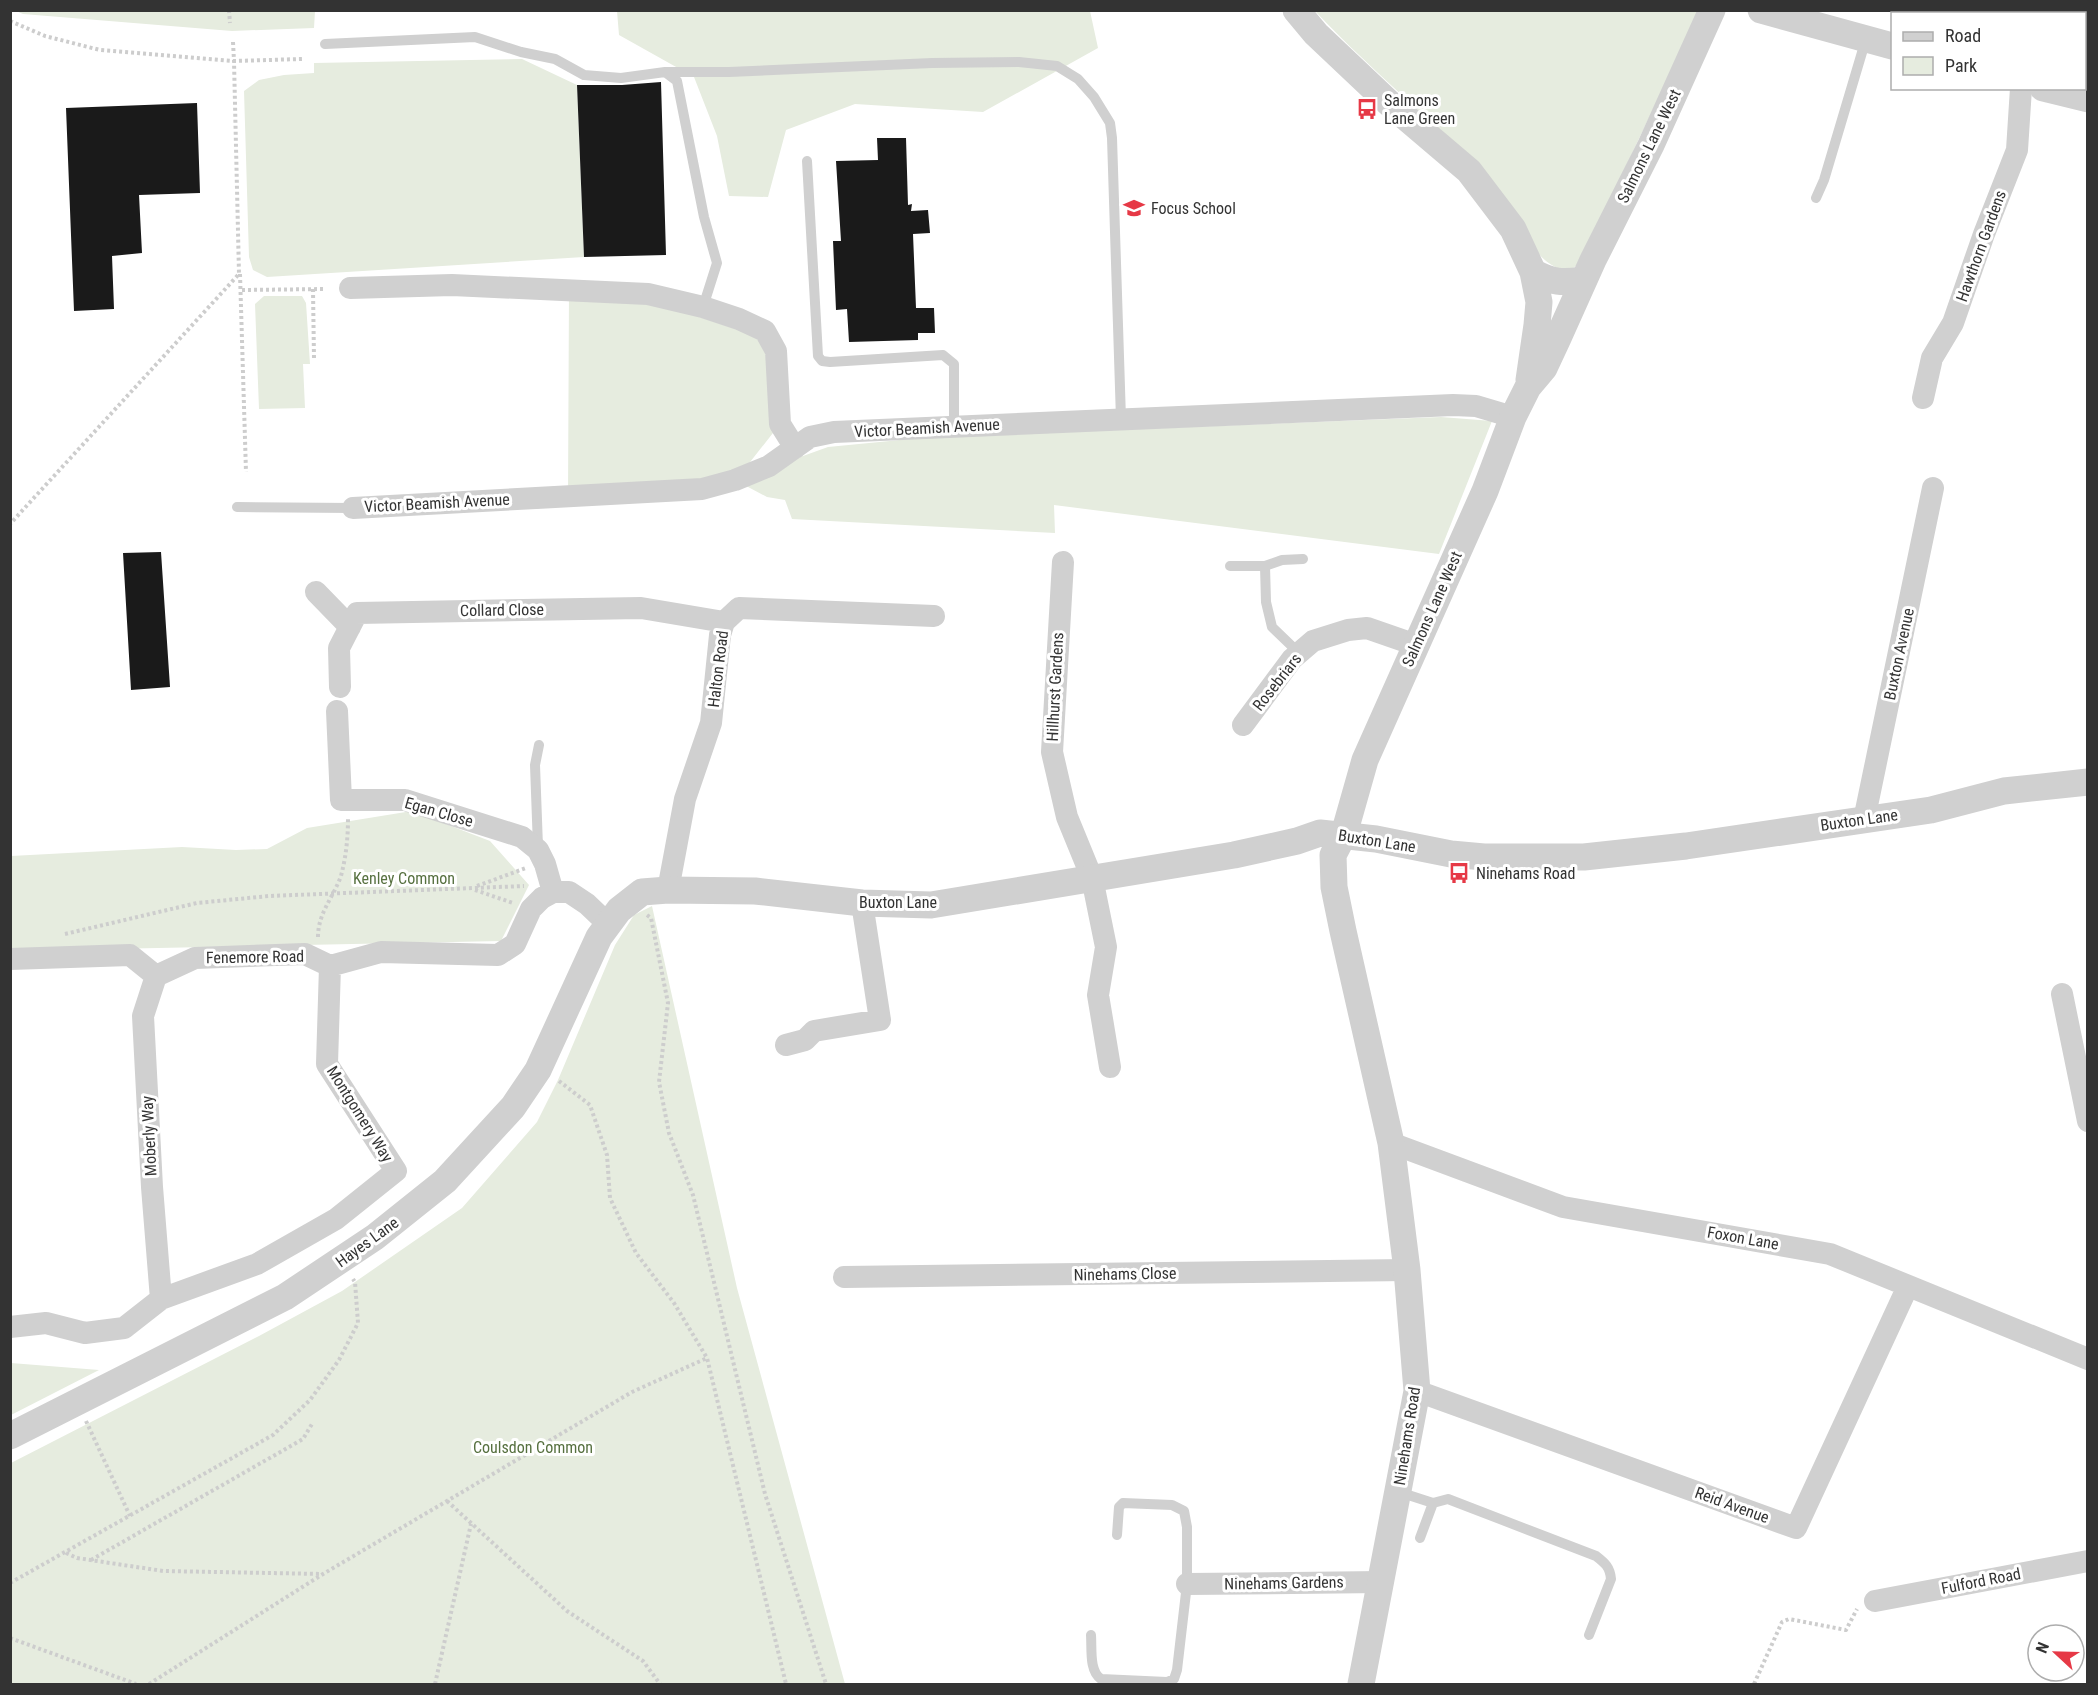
<svg xmlns="http://www.w3.org/2000/svg" width="2098" height="1695" viewBox="0 0 2098 1695" font-family="'Roboto Condensed',sans-serif">
<style>
.green{fill:#e6ecdf}
.building{fill:#1a1a1a}
.lines{fill:none;stroke-linecap:round;stroke-linejoin:round}
.path{stroke:#cdcdcd;stroke-width:4;stroke-dasharray:3 3;stroke-linecap:butt}
.service{stroke:#d0d0d0;stroke-width:10}
.minor{stroke:#d0d0d0;stroke-width:22}
.tertiary{stroke:#d0d0d0;stroke-width:27}
.labels{text-anchor:middle;dominant-baseline:central;stroke-width:6;stroke-linejoin:round;paint-order:stroke}
.poi-label{font-size:16px;fill:#333;stroke:#fff;text-anchor:start}
.street-label{font-size:16px;fill:#333;stroke:#fff}
.park-label{font-size:16px;fill:#56703f;stroke:#fff}
</style>
<rect width="100%" height="100%" fill="#fff"/>
<path class="green" d="M16,11L315,10V11L314,28L232,31L23,14Z
M617,11H1090L1098,48L983,112L855,104L786,130L768,197L729,196L717,136L694,77L619,35Z
M1315,11H1700L1579,264L1567,272C1526,258 1531,229 1507,201C1449,132 1377,77 1315,11Z
M522,59L577,85L584,257L267,277L253,270L249,257L244,91L259,80L284,75L314,73V63Z
M569,289L648,294L765,331L780,424L736,480L828,447L931,437L1441,417L1492,421L1439,554L1054,505L1055,533L792,519L785,500L767,497L735,480L568,496Z
M264,296H302L306,303L310,364H303L305,408L259,409L255,304Z
M412,811L490,841L529,885L501,941L11,951V856L182,847L236,850L267,849L307,828Z
M652,906L737,1288L845,1684H11V1463L259,1336L342,1291L462,1208L537,1122L558,1080L615,945L634,915Z
M11,1363L99,1370L11,1415Z"/>
<path class="building" d="M661,82L666,255L584,257L577,85H622Z
M197,103L200,193L139,195L142,253L112,256L114,309L74,311L66,108Z
M877,138H906L908,205L912,204L911,211L928,210L930,233L913,234L916,308H934L935,333H918V340L849,342L847,309L836,310L833,241H841L836,161L878,160Z
M161,552L170,687L131,690L123,553Z"/>
<g class="lines">
<path class="path" d="M229,10L230,23
M10,21L45,36L100,50L234,61L239,274L10,524
M233,42L234,61L302,59
M240,274L246,472
M313,289L314,359
M242,290L325,289
M477,886L526,868
M475,890L513,903
M647,915L651,918L668,1003L659,1082L669,1133L693,1195L765,1494L826,1684
M65,934L197,903L269,896L524,886
M318,937C318,913 333,898 341,876C346,857 348,838 348,819
M559,1081L590,1105L607,1155L610,1198L636,1253L674,1303L707,1358L786,1684
M86,1421L130,1516
M447,1501L567,1611L643,1661L660,1684
M66,1553L77,1558L163,1571L323,1574
M91,1560L303,1439L312,1424
M10,1583L273,1435L310,1400L339,1360L358,1323L355,1282L353,1279
M10,1638L136,1684
M149,1684L323,1574L632,1392L707,1358
M435,1684L471,1524
M1754,1684L1782,1622L1789,1619L1846,1630L1857,1609"/>
<path class="service" d="M325,44L475,37L521,52L555,59L584,75L621,78L665,72L677,81L704,217L717,263L703,307
M665,72H729L932,63L1019,62L1057,66L1078,79L1094,97L1110,123L1112,138L1121,419
M807,161L818,356L822,361L830,362L943,355L954,364V426
M1816,198L1824,180L1866,39
M237,507L353,508
M1230,566H1265L1282,560L1303,559
M1265,566L1266,602L1272,627L1299,653
M538,847L535,765L539,745
M1399,1492L1433,1503L1448,1499L1596,1556C1605,1563 1610,1567 1611,1579L1589,1635
M1420,1538L1433,1503
M1091,1635C1092,1649 1089,1671 1101,1679L1167,1682L1174,1679L1177,1670L1187,1584V1527L1184,1511L1172,1505L1123,1503L1119,1507L1117,1535"/>
<path class="minor" d="M1990,14L1991,10
M2084,85L2088,71
M350,288L452,285L648,294L703,307L739,319L765,331L776,351L780,424L795,448
M1923,398L1932,358L1953,323L1984,234L2017,150L2021,88
M353,508L702,489L735,480L769,466L810,437L834,432L1453,405L1476,406L1513,417
M1063,562L1052,752L1067,817L1092,878L1106,947L1098,995L1110,1067
M316,592L350,627
M340,687L339,648L357,613L641,608L724,622
M337,711L341,800H405L522,837L538,850L545,864L553,892
M1243,725L1292,659L1313,641L1348,630L1367,628L1416,645
M1864,820L1933,488
M668,890L685,799L711,723L720,635L724,622L739,608L934,616
M10,959L130,955L156,976L195,958L305,954L330,966L381,952L498,955L515,944L531,909L542,898L553,892H569L587,904L608,924
M156,976L143,1016L152,1187L161,1299
M2062,994L2088,1121
M786,1045L805,1040L814,1031L880,1020L862,903
M1391,1143L1563,1207L1830,1254L2088,1359
M844,1277L1407,1270
M10,1327L46,1323L85,1333L124,1328L161,1299L257,1264L336,1219L396,1171L327,1064L330,966
M1417,1391L1796,1528L1908,1286
M1187,1584L1382,1582
M1875,1601L2088,1561"/>
<path class="tertiary" d="M1296,10L1316,34L1389,103L1469,171L1513,229L1533,272L1539,302L1537,325L1529,380
M1761,10L1892,46
M2043,88L2088,99
M1533,272C1550,282 1564,284 1584,279
M10,1436L285,1297L375,1237L445,1181L513,1107L538,1070L599,937L619,910L642,892L668,890L755,891L862,903L931,905L1234,855L1297,841L1320,833L1376,839L1451,854L1484,857H1584L1686,846L1931,810L2004,791L2088,782
M1361,1684L1417,1391L1407,1270L1391,1143L1343,931L1334,887L1333,855L1344,834L1365,760L1485,491L1513,417L1528,387L1544,368L1558,338L1593,260L1651,145L1712,10"/>
</g>
<defs>
<symbol id="bus-bare" viewBox="-9 -9 18 18"><path d="M-5-6H5V4H4V6H2V4H-2V6H-4V4H-5ZM-3.5-4V0h7V-4ZM-3.5 1.2v1.5H-2V1.2ZM2 1.2v1.5H3.5V1.2Z" fill="#e63946" stroke="#fff" stroke-width="2.5" paint-order="stroke"/></symbol>
<symbol id="school-bare" viewBox="-9 -9 18 18"><path d="M0-5L7-2L0 1L-7-2ZM-4 1L0 2.5L4 1V4Q0 6-4 4Z" fill="#e63946" stroke="#fff" stroke-width="2.5" paint-order="stroke"/></symbol>
</defs>
<g fill-rule="evenodd">
<use href="#bus-bare" x="1352" y="94" width="30" height="30"/>
<use href="#school-bare" x="1119" y="193" width="30" height="30"/>
<use href="#bus-bare" x="1444" y="858" width="30" height="30"/>
</g>
<g class="labels">
<g class="poi-label">
<text x="1384" y="100">Salmons<tspan x="1384" dy="18">Lane Green</tspan></text>
<text x="1151" y="208">Focus School</text>
<text x="1476" y="873">Ninehams Road</text>
</g>
<g class="street-label">
<text transform="translate(1649 146) rotate(-64)">Salmons Lane West</text>
<text transform="translate(1981 246) rotate(-70)">Hawthorn Gardens</text>
<text transform="translate(927 428) rotate(-3)">Victor Beamish Avenue</text>
<text transform="translate(437 503) rotate(-3)">Victor Beamish Avenue</text>
<text transform="translate(1432 609) rotate(-66)">Salmons Lane West</text>
<text transform="translate(502 610) rotate(-1)">Collard Close</text>
<text transform="translate(1899 654) rotate(-78)">Buxton Avenue</text>
<text transform="translate(718 669) rotate(-83)">Halton Road</text>
<text transform="translate(1277 682) rotate(-52)">Rosebriars</text>
<text transform="translate(1055 687) rotate(-87)">Hillhurst Gardens</text>
<text transform="translate(439 812) rotate(16)">Egan Close</text>
<text transform="translate(1859 820) rotate(-8)">Buxton Lane</text>
<text transform="translate(1377 841) rotate(9)">Buxton Lane</text>
<text x="898" y="902">Buxton Lane</text>
<text transform="translate(255 957) rotate(-1)">Fenemore Road</text>
<text transform="translate(360 1114) rotate(58)">Montgomery Way</text>
<text transform="translate(149 1136) rotate(-93)">Moberly Way</text>
<text transform="translate(1743 1238) rotate(10)">Foxon Lane</text>
<text transform="translate(367 1242) rotate(-36)">Hayes Lane</text>
<text transform="translate(1125 1274) rotate(-1)">Ninehams Close</text>
<text transform="translate(1407 1436) rotate(-81)">Ninehams Road</text>
<text transform="translate(1732 1505) rotate(20)">Reid Avenue</text>
<text transform="translate(1981 1581) rotate(-11)">Fulford Road</text>
<text transform="translate(1284 1583) rotate(-1)">Ninehams Gardens</text>
</g>
<g class="park-label">
<text x="404" y="878">Kenley Common</text>
<text x="533" y="1447">Coulsdon Common</text>
</g>
</g>
<rect width="2098" height="1695" fill="none" stroke="#333333" stroke-width="24"/>
<rect x="1891" y="12" width="195" height="78" fill="#ffffff" stroke="#adadad" stroke-width="1.5"/>
<rect x="1903" y="32" width="30" height="9" fill="#d0d0d0" stroke="#adadad" stroke-width="1.5"/>
<text x="1945" y="42" font-size="18" fill="#333333">Road</text>
<rect x="1903" y="57" width="30" height="18" fill="#e6ecdf" stroke="#adadad" stroke-width="1.5"/>
<text x="1945" y="72" font-size="18" fill="#333333">Park</text>
<g transform="translate(2056 1653) rotate(292)"><circle r="28" fill="#ffffff" stroke="#adadad" stroke-width="1.5"/>
<path d="M0-4.5L10 22L0 15L-10 22Z" fill="#e63946"/>
<text y="-9" font-size="16" font-weight="bold" text-anchor="middle" fill="#333333">N</text>
</g>
</svg>
